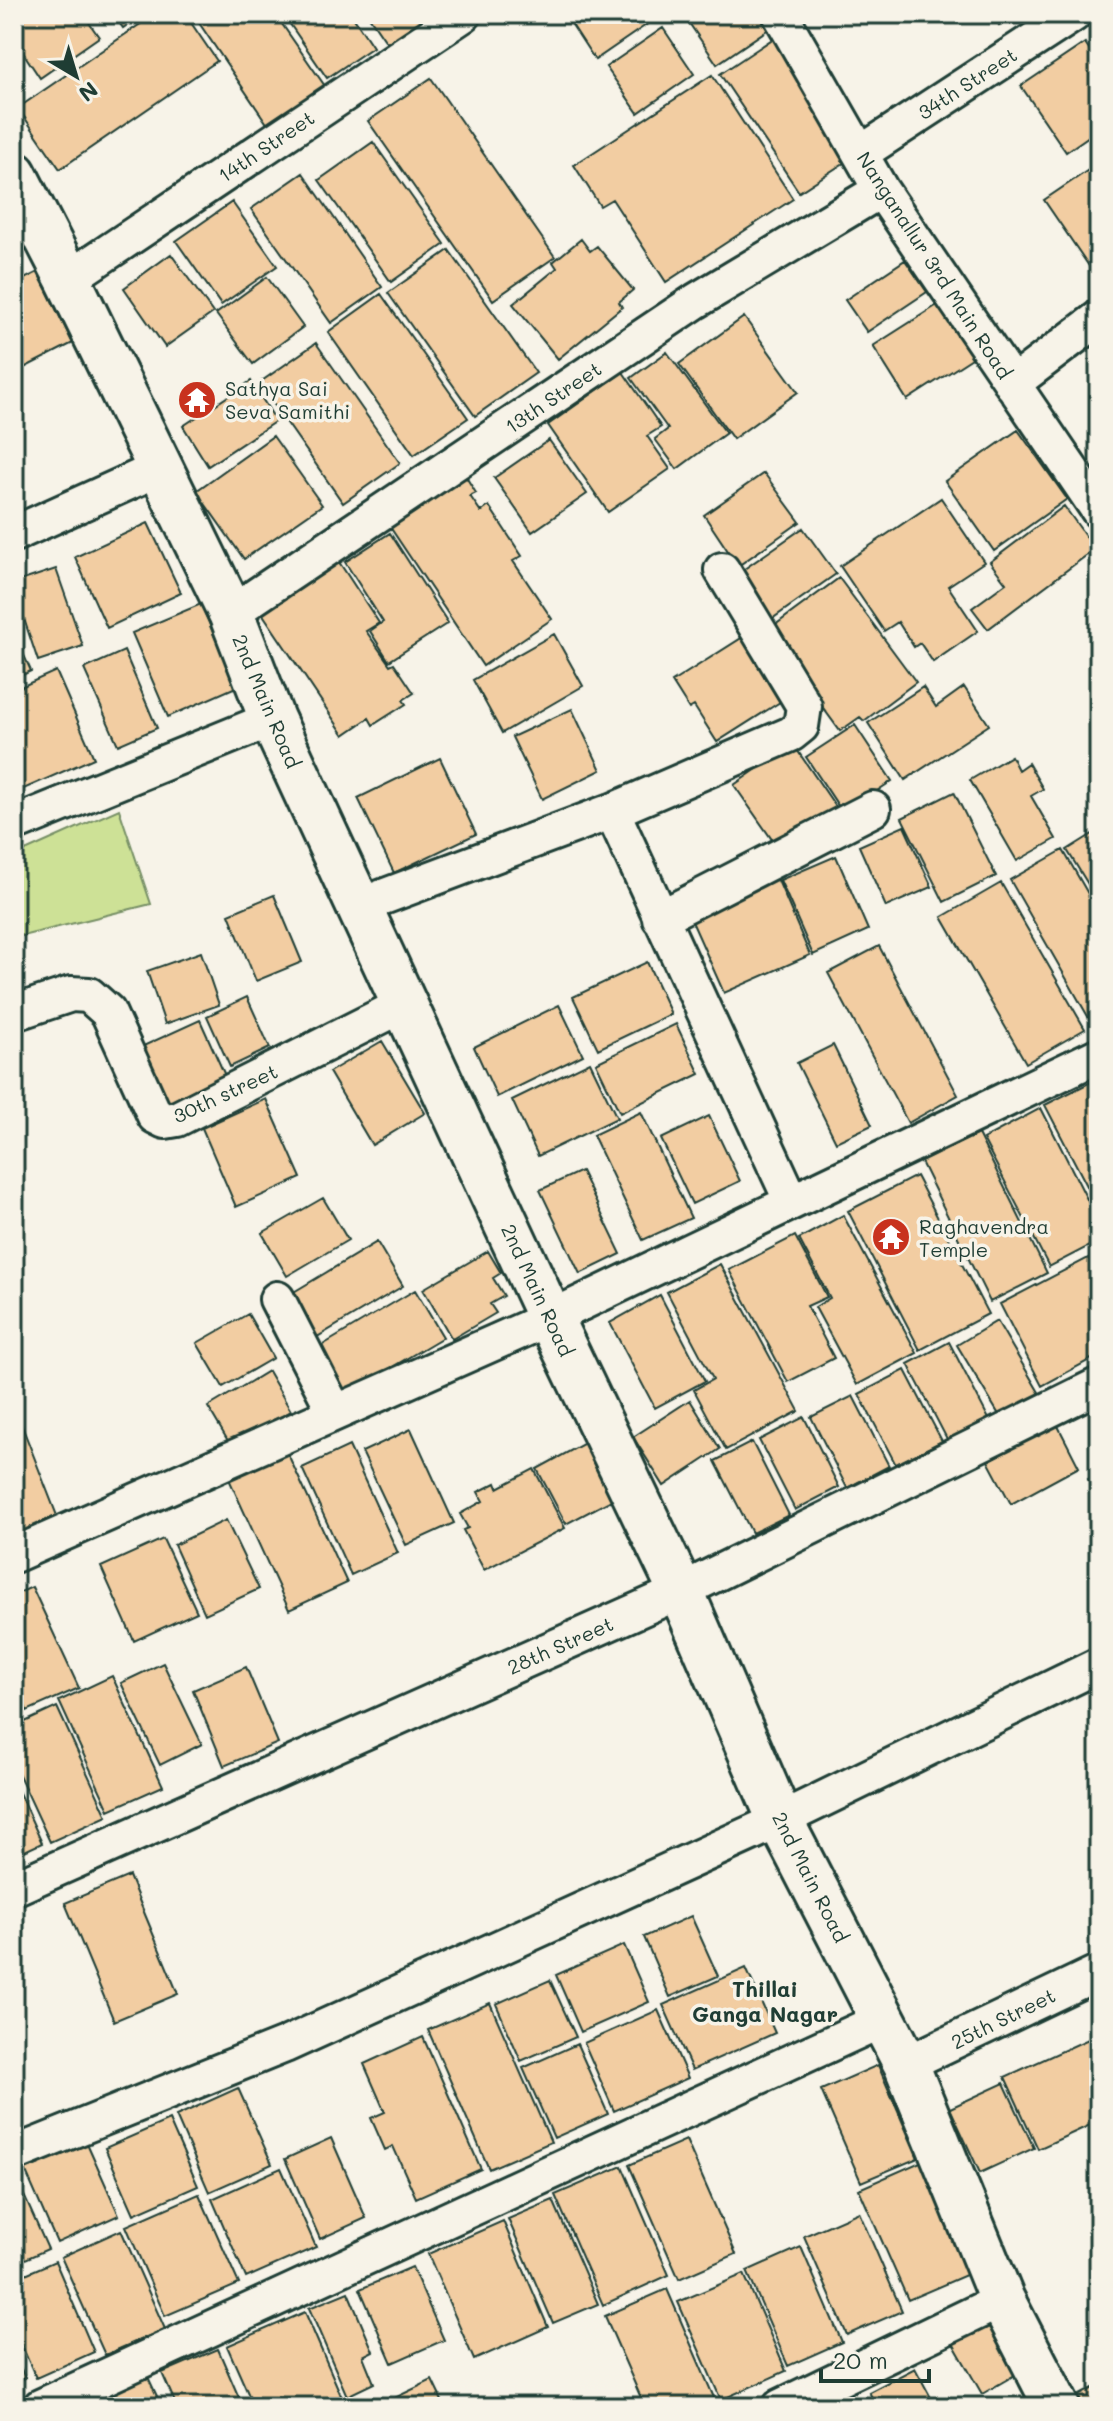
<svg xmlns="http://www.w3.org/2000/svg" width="1113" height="2421" viewBox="0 0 1113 2421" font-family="Mali,sans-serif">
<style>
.green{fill:#cde196;stroke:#768f65;stroke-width:2}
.building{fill:#f2cda2;stroke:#1f3d34;stroke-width:2}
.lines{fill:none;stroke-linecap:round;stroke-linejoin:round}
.street-casing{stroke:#1f3d34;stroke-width:40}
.secondary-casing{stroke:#1f3d34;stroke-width:50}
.street{stroke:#f7f3e8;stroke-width:34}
.secondary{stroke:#f7f3e8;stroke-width:44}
.labels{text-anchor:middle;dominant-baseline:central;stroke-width:7;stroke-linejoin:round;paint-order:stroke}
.street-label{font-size:20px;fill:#1f3d34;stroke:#f7f3e8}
.poi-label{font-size:20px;fill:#1f3d34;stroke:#f7f3e8;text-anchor:start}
.neighbourhood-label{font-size:22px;font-weight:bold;fill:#1f3d34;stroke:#f7f3e8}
</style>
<rect width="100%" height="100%" fill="#f7f3e8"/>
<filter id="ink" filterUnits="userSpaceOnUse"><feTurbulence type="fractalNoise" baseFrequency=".0125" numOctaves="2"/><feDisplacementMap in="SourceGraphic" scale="16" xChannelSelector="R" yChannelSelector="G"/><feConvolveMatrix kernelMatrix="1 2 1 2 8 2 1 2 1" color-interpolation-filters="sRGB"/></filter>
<g filter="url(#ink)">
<path class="green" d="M119,809L151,904L14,938V856Z"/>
<path class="building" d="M14,14H83L99,37L40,78L14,39Z
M113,14H143L123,28Z
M155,14H185L217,61L60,169L18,108Z
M193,14H275L327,89L270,128Z
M283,14H351L373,47L327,78Z
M367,14H436L389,46Z
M565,14H643L649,23L595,60Z
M683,14H774L779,22L717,64Z
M992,14H1015L999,25Z
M663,28L694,74L638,113L606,67Z
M777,36L856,155L799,192L720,74Z
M1085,43L1099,63V129L1066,152L1021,86Z
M712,75L793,199L666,282L612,199L600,206L574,165Z
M431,78L555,257L493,300L368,121Z
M373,142L445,244L391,282L319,180Z
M1090,169L1099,183V263L1091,269L1044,200Z
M303,173L382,287L331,323L251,209Z
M232,202L277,266L221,305L176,241Z
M581,239L590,251L597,246L633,290L619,302L622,307L558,359L513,304L557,268L553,262Z
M449,250L536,373L475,416L388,293Z
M171,254L213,313L165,347L124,288Z
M905,260L927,292L867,332L845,300Z
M38,272L73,343L14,373V284Z
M267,277L303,327L253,364L216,314Z
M381,294L468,418L414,455L328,332Z
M950,297L983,351L907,400L873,346Z
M744,317L798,392L733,439L679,364Z
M316,343L400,463L343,503L259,383Z
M667,352L726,433L677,469L655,439L668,429L631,378Z
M623,372L661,427L647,436L670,469L608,512L548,425Z
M251,381L276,421L208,466L183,426Z
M1018,430L1067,499L994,551L945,481Z
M273,436L322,505L244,559L196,491Z
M549,440L587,494L532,532L494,478Z
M764,473L800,522L738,566L704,515Z
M466,477L476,493L470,496L481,512L489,506L522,556L513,561L552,619L483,666L390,527Z
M941,498L984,562L948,586L978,631L933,662L920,643L914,647L898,622L884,631L840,566Z
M1064,506L1095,549L988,629L972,608L1006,583L990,562Z
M148,523L181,593L107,628L75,557Z
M803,528L836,574L769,621L737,574Z
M390,533L448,623L389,661L370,631L383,622L345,562Z
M339,562L379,623L366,631L390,665L394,663L414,693L403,700L406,704L373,725L369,718L344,735L262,613Z
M56,569L83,646L38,661L14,589V583Z
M839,578L916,682L864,721L860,717L840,731L767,631Z
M201,604L236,687L168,717L132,633Z
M751,632L776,671L765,677L780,702L717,742L694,706L689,709L672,682Z
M14,633L31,671L14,679Z
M554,634L583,686L502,733L473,680Z
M124,651L157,728L118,745L84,669Z
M56,671L94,758L19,791L14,780V690Z
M923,687L936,707L964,687L989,725L905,780L868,723Z
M572,709L601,770L542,799L512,737Z
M855,725L892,781L843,813L806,757Z
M793,744L838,810L780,851L734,785Z
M1011,756L1018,770L1028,763L1043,789L1031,796L1056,839L1017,861L970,780Z
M440,758L476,834L394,873L358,798Z
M954,792L996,876L944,902L902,818Z
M904,826L932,887L886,907L859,846Z
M1099,830V902L1067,850Z
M1063,850L1099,913V1024L1094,1027L1010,880Z
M836,856L868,930L813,955L780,880Z
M777,878L810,955L724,993L690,917Z
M1001,883L1085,1029L1026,1063L942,917Z
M274,895L302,962L256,981L229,914Z
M879,946L958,1095L908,1123L828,973Z
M201,952L219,1005L165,1024L147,971Z
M647,962L671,1014L598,1049L573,997Z
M247,997L270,1048L230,1067L207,1016Z
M559,1005L583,1055L497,1097L474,1047Z
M200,1020L227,1080L167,1106L141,1047Z
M676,1024L700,1074L620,1113L596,1063Z
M382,1041L425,1113L372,1145L329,1072Z
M833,1045L872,1125L836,1142L797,1063Z
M590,1062L617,1118L538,1156L512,1100Z
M1099,1078V1209L1045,1105Z
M266,1099L301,1178L236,1207L202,1128Z
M1041,1108L1099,1223V1241L1049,1267L983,1139Z
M641,1112L691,1218L643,1240L593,1135Z
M709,1116L740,1181L692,1204L661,1139Z
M978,1134L1047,1273L990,1302L921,1162Z
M581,1171L621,1254L580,1274L540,1190Z
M916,1176L988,1314L920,1350L848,1211Z
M323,1198L348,1240L287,1276L262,1233Z
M843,1215L917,1353L857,1385L815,1307L830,1298L799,1239Z
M795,1236L827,1297L807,1306L834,1358L788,1382L729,1270Z
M377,1242L403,1286L312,1340L287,1296Z
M488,1251L501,1273L493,1278L504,1296L490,1304L496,1313L452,1339L423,1289Z
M1094,1255L1099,1264V1355L1042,1386L1000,1304Z
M720,1264L799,1411L726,1450L694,1390L713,1379L667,1292Z
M415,1290L443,1337L338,1399L311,1352Z
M660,1295L705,1381L655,1408L610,1323Z
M248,1314L273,1358L223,1387L197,1343Z
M997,1321L1040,1394L1001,1418L957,1345Z
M949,1342L989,1419L948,1441L908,1364Z
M905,1370L942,1441L896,1465L859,1394Z
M268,1371L291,1411L231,1446L208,1407Z
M853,1396L889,1466L847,1488L811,1417Z
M690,1400L720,1449L664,1486L633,1437Z
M804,1417L839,1487L795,1510L759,1440Z
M20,1421L59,1521L14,1539V1424Z
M1057,1424L1079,1467L1011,1504L988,1461Z
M411,1429L454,1523L406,1545L362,1452Z
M592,1439L621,1495L566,1524L537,1469Z
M752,1442L789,1515L752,1533L715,1461Z
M349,1446L398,1553L351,1575L302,1468Z
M287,1452L347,1583L289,1610L229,1479Z
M534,1469L565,1528L484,1570L463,1530L468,1528L460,1514L483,1501L478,1492L496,1483L498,1488Z
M1099,1473V1497L1088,1479Z
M226,1520L259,1589L205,1614L174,1545Z
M163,1539L197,1612L134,1641L101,1567Z
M32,1587L79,1688L27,1711L14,1682V1595Z
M163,1663L202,1744L160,1765L121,1683Z
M246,1667L278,1743L224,1766L193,1690Z
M112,1676L163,1786L109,1810L59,1701Z
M57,1707L107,1816L50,1842L14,1764V1727Z
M14,1782L42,1843L14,1856Z
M129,1876L178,1994L114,2021L65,1903Z
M691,1916L718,1976L670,1997L644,1937Z
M624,1945L649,2002L581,2032L556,1975Z
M746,1968L775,2033L692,2070L663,2005Z
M550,1980L576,2037L521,2061L496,2004Z
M490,2003L551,2142L489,2169L428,2030Z
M658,2010L688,2078L614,2111L584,2043Z
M1095,2036L1099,2043V2121L1038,2149L1005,2077Z
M423,2037L481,2169L416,2198L393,2146L385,2150L371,2118L385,2112L364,2064Z
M577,2044L608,2114L554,2138L523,2068Z
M878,2065L918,2158L861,2182L821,2090Z
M1004,2083L1034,2148L980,2173L950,2108Z
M238,2088L272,2164L209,2192L176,2116Z
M169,2120L198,2186L134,2214L105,2148Z
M331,2138L366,2218L320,2239L285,2159Z
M686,2140L736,2254L679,2279L629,2165Z
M87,2143L119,2215L57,2243L25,2170Z
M936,2155L980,2269L908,2300L859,2189Z
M622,2166L669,2275L603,2305L555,2195Z
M281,2168L316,2247L246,2278L212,2199Z
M14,2173L48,2249L14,2264Z
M199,2194L239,2284L165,2316L126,2226Z
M553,2200L598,2304L553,2323L508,2219Z
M859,2212L902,2311L847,2335L804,2236Z
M503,2221L548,2327L474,2360L428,2254Z
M121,2230L165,2329L105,2355L61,2257Z
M801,2247L842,2342L788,2366L747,2271Z
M55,2261L94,2352L36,2378L14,2328V2279Z
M412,2267L444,2340L392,2363L360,2289Z
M744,2274L786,2371L721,2400L678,2302Z
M667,2289L718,2407H645L605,2316Z
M348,2292L373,2351L363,2356L374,2383L347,2396L309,2308Z
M305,2312L343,2400L328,2407H254L227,2346Z
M988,2316L1020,2372L982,2394L950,2338Z
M218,2349L243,2407H177L162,2373Z
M14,2353L25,2378L14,2383Z
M915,2368L936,2407H877L869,2392Z
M148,2377L162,2407H80Z
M432,2380L445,2407H376Z
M1099,2385V2407H1084L1078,2396Z"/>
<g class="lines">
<defs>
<path id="street" d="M780,14L881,190L1099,511
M861,153L1074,14
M68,279L464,14
M1012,384L1099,318
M14,534L160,468
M231,613L696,301L881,190
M612,811L792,1202
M14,824L272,719
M359,906L612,811L791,734L801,726L804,706L722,570
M660,918L873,809
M14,1013L71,994L89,995L108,1012L155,1116L165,1121L177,1119L405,1004
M277,1299L335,1412
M14,1555L550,1318L1099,1055
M14,1888L681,1591L1099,1385
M906,2064L1099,1972
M14,2154L285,2045L780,1820L1099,1665
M40,2407L884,2019
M780,2407L1002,2300"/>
<path id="secondary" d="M14,174L68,279L231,613L272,719L550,1318L681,1591L780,1820L906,2064L1002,2300L1057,2407"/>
</defs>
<use href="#street" class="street-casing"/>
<use href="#secondary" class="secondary-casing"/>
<use href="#street" class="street"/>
<use href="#secondary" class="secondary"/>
</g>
</g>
<defs>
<symbol id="temple-disc" viewBox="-11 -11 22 22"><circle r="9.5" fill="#c8321e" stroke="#f7f3e8"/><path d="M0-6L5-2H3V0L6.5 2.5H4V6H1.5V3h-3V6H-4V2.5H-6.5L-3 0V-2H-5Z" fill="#fff"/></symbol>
</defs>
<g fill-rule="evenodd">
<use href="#temple-disc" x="175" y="378" width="44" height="44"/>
<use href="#temple-disc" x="869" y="1215" width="44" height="44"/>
</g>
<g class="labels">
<g class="street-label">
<text transform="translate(967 83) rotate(-33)">34th Street</text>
<text transform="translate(266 146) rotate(-34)">14th Street</text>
<text transform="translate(935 265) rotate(57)">Nanganallur 3rd Main Road</text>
<text transform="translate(553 397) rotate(-34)">13th Street</text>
<text transform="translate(267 701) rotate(67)">2nd Main Road</text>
<text transform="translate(225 1093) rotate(-25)">30th street</text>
<text transform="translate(538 1290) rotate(65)">2nd Main Road</text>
<text transform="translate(560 1645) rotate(-24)">28th Street</text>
<text transform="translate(811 1877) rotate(63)">2nd Main Road</text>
<text transform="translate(1003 2018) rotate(-26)">25th Street</text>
</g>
<g class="poi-label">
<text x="225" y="388">Sathya Sai<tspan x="225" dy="23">Seva Samithi</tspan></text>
<text x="919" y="1226">Raghavendra<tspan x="919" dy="23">Temple</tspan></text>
</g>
<g class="neighbourhood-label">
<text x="765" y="1988">Thillai<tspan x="765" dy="25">Ganga Nagar</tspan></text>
</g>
</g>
<rect width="1113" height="2421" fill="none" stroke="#f7f3e8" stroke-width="48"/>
<rect x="24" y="24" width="1065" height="2373" fill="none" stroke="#1f3d34" stroke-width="3" filter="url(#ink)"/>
<g transform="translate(76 76) rotate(142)" stroke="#f7f3e8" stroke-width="6" paint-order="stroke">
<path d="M0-6L14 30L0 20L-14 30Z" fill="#1f3d34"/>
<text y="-12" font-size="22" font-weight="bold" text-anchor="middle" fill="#1f3d34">N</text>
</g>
<path d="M821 2369v12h108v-12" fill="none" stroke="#1f3d34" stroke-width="4"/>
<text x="833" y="2369" font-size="24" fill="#1f3d34" stroke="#f7f3e8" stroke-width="6" paint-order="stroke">20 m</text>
</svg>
